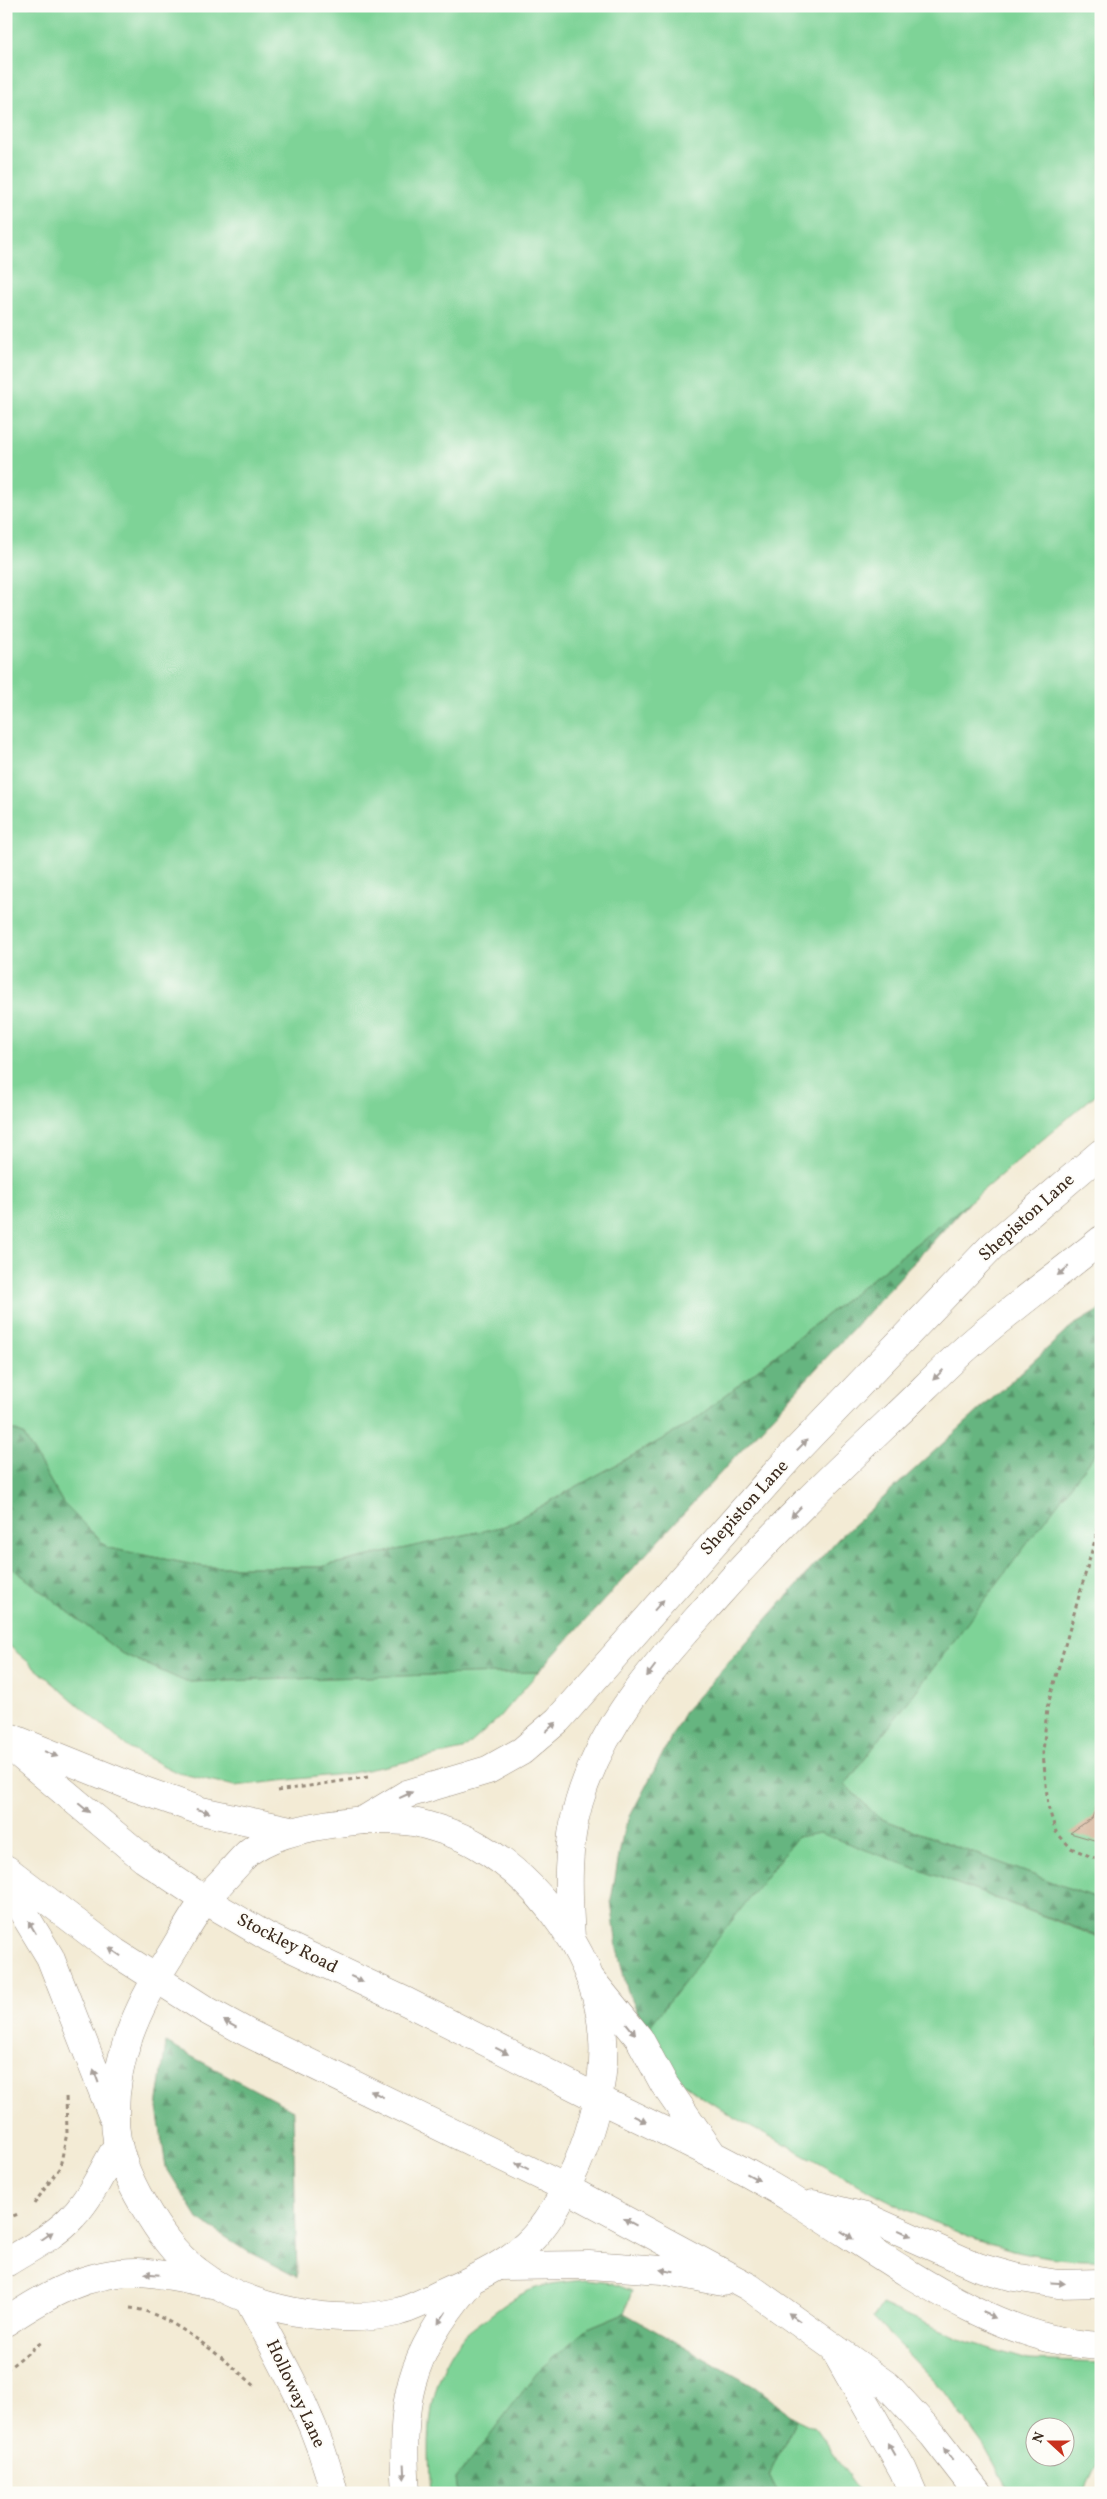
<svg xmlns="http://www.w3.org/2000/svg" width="1107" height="2499" viewBox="0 0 1107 2499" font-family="Vollkorn,serif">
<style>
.grass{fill:#7ed397;stroke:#5c7e5a;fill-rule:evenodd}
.forest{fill:url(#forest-firs);stroke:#50704f}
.building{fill:#cea88b}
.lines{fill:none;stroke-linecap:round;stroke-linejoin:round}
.minor-casing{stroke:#978a7a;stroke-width:29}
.major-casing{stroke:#978a7a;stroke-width:29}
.highway-casing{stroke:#978a7a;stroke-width:29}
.path{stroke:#978a7a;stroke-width:3;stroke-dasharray:4 4;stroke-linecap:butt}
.minor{stroke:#fff;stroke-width:28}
.major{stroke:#fff;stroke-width:28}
.highway{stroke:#fff;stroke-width:28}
.oneway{fill:#a79f9a}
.labels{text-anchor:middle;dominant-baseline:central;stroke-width:4;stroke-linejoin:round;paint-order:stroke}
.street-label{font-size:18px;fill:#3b2a1e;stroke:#fdfcf7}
</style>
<defs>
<pattern id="forest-firs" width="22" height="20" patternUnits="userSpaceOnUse" patternTransform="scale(1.25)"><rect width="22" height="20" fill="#66b580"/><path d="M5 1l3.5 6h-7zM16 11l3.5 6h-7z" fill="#559368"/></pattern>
</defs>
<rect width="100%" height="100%" fill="#fdfcf7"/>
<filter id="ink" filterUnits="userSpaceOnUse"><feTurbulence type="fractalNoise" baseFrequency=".02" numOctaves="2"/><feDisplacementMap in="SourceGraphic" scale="10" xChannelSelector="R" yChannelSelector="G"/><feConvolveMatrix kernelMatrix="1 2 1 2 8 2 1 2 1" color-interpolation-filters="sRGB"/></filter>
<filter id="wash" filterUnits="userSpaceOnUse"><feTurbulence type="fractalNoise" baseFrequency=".0096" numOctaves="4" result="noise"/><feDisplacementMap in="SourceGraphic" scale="20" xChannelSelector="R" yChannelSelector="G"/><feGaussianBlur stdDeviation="1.12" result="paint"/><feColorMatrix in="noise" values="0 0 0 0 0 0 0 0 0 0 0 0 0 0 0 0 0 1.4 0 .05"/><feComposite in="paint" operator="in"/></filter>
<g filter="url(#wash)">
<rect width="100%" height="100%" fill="#f3ebd5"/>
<path class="grass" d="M6,6H1101V1090L969,1202L688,1425L505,1526L320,1567H205L108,1548L63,1503L23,1434L6,1427Z
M1101,1445V1900L879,1818L845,1785Z
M6,1563L121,1653L186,1682L538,1672L500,1717L463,1750L352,1773L235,1786L178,1773L130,1749L6,1643Z
M820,1832L1101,1938V2260C990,2263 892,2203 798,2151C757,2129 713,2109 678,2078C665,2066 656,2046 646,2031L657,2015L797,1837Z
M585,2280L612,2283L632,2291L624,2313L588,2328L481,2448L456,2479L458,2493H431C427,2438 426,2385 461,2339C468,2331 479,2324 488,2317C525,2288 538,2284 585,2280Z
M882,2304L968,2342L1028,2360L1101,2363V2455L1083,2493H1010L984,2446L944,2391L873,2318ZM1064,2426V2456H1034V2426Z
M796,2419L815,2428L861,2493H778L769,2475Z"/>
<path class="forest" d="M969,1202L538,1672L186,1682L121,1653L6,1563V1427L23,1434L63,1503L108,1548L205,1567H320L505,1526L688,1425Z
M1101,1309V1446L845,1785L879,1818L1101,1900V1937L820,1833L797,1837L646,2031L627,1989L617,1948L611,1900L624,1828L685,1711L838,1539L1072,1326Z
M166,2043L293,2110L297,2277L247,2251L198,2219L166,2167L157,2108Z
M624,2313L755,2387L796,2419L769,2475L778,2493H458L456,2479L540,2369L588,2328Z"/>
<g id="blocks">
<path class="building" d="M1101,1795V1842L1070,1833L1092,1818Z"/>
</g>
</g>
<g filter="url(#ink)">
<use href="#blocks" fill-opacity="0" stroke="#978a7a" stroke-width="1"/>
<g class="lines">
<defs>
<path id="minor" d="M364,1820L407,1794L488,1770L522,1751L558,1720L789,1458L992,1246L1101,1153
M571,1938C568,1893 566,1846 579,1802C604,1718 662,1658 718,1595C773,1533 832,1476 892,1419C919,1394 944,1367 972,1343C1013,1307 1058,1275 1101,1240
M6,2263C28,2249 55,2236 73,2216C92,2196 104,2168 118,2144
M6,2322C46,2295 87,2272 137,2272C164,2273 191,2280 217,2285"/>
<path id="major" d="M12,1738L128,1785L201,1811L295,1831
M6,1743L144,1859L205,1900L268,1937L407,2002L597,2098
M364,1820C382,1820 402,1819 418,1823C437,1828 460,1835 477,1845C543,1883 599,1961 603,2039C606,2078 592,2131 576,2167C542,2241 521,2258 447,2291C431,2298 414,2308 397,2312C337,2326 246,2310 197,2271C174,2254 158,2230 144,2206C128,2179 115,2150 115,2118C114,2059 137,2008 168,1959C180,1940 191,1918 205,1900C213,1890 223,1881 231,1871C238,1864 245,1854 253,1849C281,1830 331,1823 364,1820Z
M6,1869L115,1952L206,2010L248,2033L566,2188
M6,1884L50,1957L112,2115
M248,2299C282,2362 318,2423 334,2493
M406,2493C400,2401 408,2357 468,2285"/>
<path id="highway" d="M590,1978L639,2038L664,2084L713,2155
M597,2098C662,2130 730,2161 792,2199C883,2254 991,2342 1101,2346
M566,2188L749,2287L888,2386L933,2435L978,2493
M813,2204L866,2217L978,2267L1014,2277L1058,2284L1101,2283
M500,2266L589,2265L662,2270L723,2282
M837,2354L903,2470L913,2493"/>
</defs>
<use href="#minor" class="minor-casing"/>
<use href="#major" class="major-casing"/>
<use href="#highway" class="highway-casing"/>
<path class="path" d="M1101,1519L1047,1708L1043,1753L1048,1806L1056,1832L1071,1848L1101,1861
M277,1791L368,1777
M34,2204L60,2167L67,2133L66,2094
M6,2219L18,2214
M130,2308C168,2311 227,2361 256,2387
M6,2370L43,2341"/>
<use href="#minor" class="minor"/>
<use href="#major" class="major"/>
<use href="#highway" class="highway"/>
</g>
<defs><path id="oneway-solid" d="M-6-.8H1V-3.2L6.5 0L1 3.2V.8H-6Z" transform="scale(1.25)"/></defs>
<g class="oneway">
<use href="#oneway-solid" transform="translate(1063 1271) rotate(141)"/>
<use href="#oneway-solid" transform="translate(938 1375) rotate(136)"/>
<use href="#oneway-solid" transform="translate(802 1445) rotate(-46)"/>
<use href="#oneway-solid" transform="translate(796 1512) rotate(134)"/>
<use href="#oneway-solid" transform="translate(659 1605) rotate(-48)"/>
<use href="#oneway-solid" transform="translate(651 1671) rotate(127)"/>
<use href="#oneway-solid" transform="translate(551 1727) rotate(-41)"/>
<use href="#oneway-solid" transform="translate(51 1754) rotate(22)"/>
<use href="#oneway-solid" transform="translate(406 1795) rotate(-25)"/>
<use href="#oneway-solid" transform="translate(84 1808) rotate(40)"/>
<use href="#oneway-solid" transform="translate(203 1811) rotate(15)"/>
<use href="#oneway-solid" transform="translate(32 1927) rotate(-120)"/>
<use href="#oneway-solid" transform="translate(115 1952) rotate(-145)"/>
<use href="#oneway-solid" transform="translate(357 1979) rotate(25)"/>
<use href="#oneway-solid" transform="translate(230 2024) rotate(-151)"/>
<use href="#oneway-solid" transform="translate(631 2029) rotate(51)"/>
<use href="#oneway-solid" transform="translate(502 2051) rotate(27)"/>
<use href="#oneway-solid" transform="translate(96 2076) rotate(-110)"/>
<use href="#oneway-solid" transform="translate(377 2094) rotate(-154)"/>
<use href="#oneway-solid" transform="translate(640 2119) rotate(26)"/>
<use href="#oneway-solid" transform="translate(522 2166) rotate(-154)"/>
<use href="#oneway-solid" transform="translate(753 2177) rotate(29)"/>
<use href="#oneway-solid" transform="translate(630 2222) rotate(-151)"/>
<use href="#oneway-solid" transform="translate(905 2233) rotate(24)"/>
<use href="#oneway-solid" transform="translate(847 2235) rotate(33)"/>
<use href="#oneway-solid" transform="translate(47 2236) rotate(-35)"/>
<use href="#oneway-solid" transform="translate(667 2271) rotate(-170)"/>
<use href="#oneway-solid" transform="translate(152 2274) rotate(-175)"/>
<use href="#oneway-solid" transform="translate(1058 2283) rotate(3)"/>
<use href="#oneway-solid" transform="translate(989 2315) rotate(25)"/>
<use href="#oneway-solid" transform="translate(794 2317) rotate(-144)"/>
<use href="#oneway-solid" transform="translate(442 2318) rotate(123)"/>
<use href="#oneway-solid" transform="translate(891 2449) rotate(-119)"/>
<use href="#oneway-solid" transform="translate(948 2454) rotate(-128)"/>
<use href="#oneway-solid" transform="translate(404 2472) rotate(87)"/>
</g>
</g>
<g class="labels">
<g class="street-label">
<text transform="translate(1027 1218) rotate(-42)">Shepiston Lane</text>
<text transform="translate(745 1508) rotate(-48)">Shepiston Lane</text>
<text transform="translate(287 1944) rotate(27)">Stockley Road</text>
<text transform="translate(295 2394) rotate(65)">Holloway Lane</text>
</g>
</g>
<rect width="1107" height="2499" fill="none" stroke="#fdfcf7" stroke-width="25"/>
<g transform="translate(1050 2442) rotate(291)"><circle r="24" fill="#fdfcf7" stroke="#afa8a0"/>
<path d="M0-4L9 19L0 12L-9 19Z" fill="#c8321e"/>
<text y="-8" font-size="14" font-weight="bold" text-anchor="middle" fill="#3b2a1e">N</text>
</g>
</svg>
